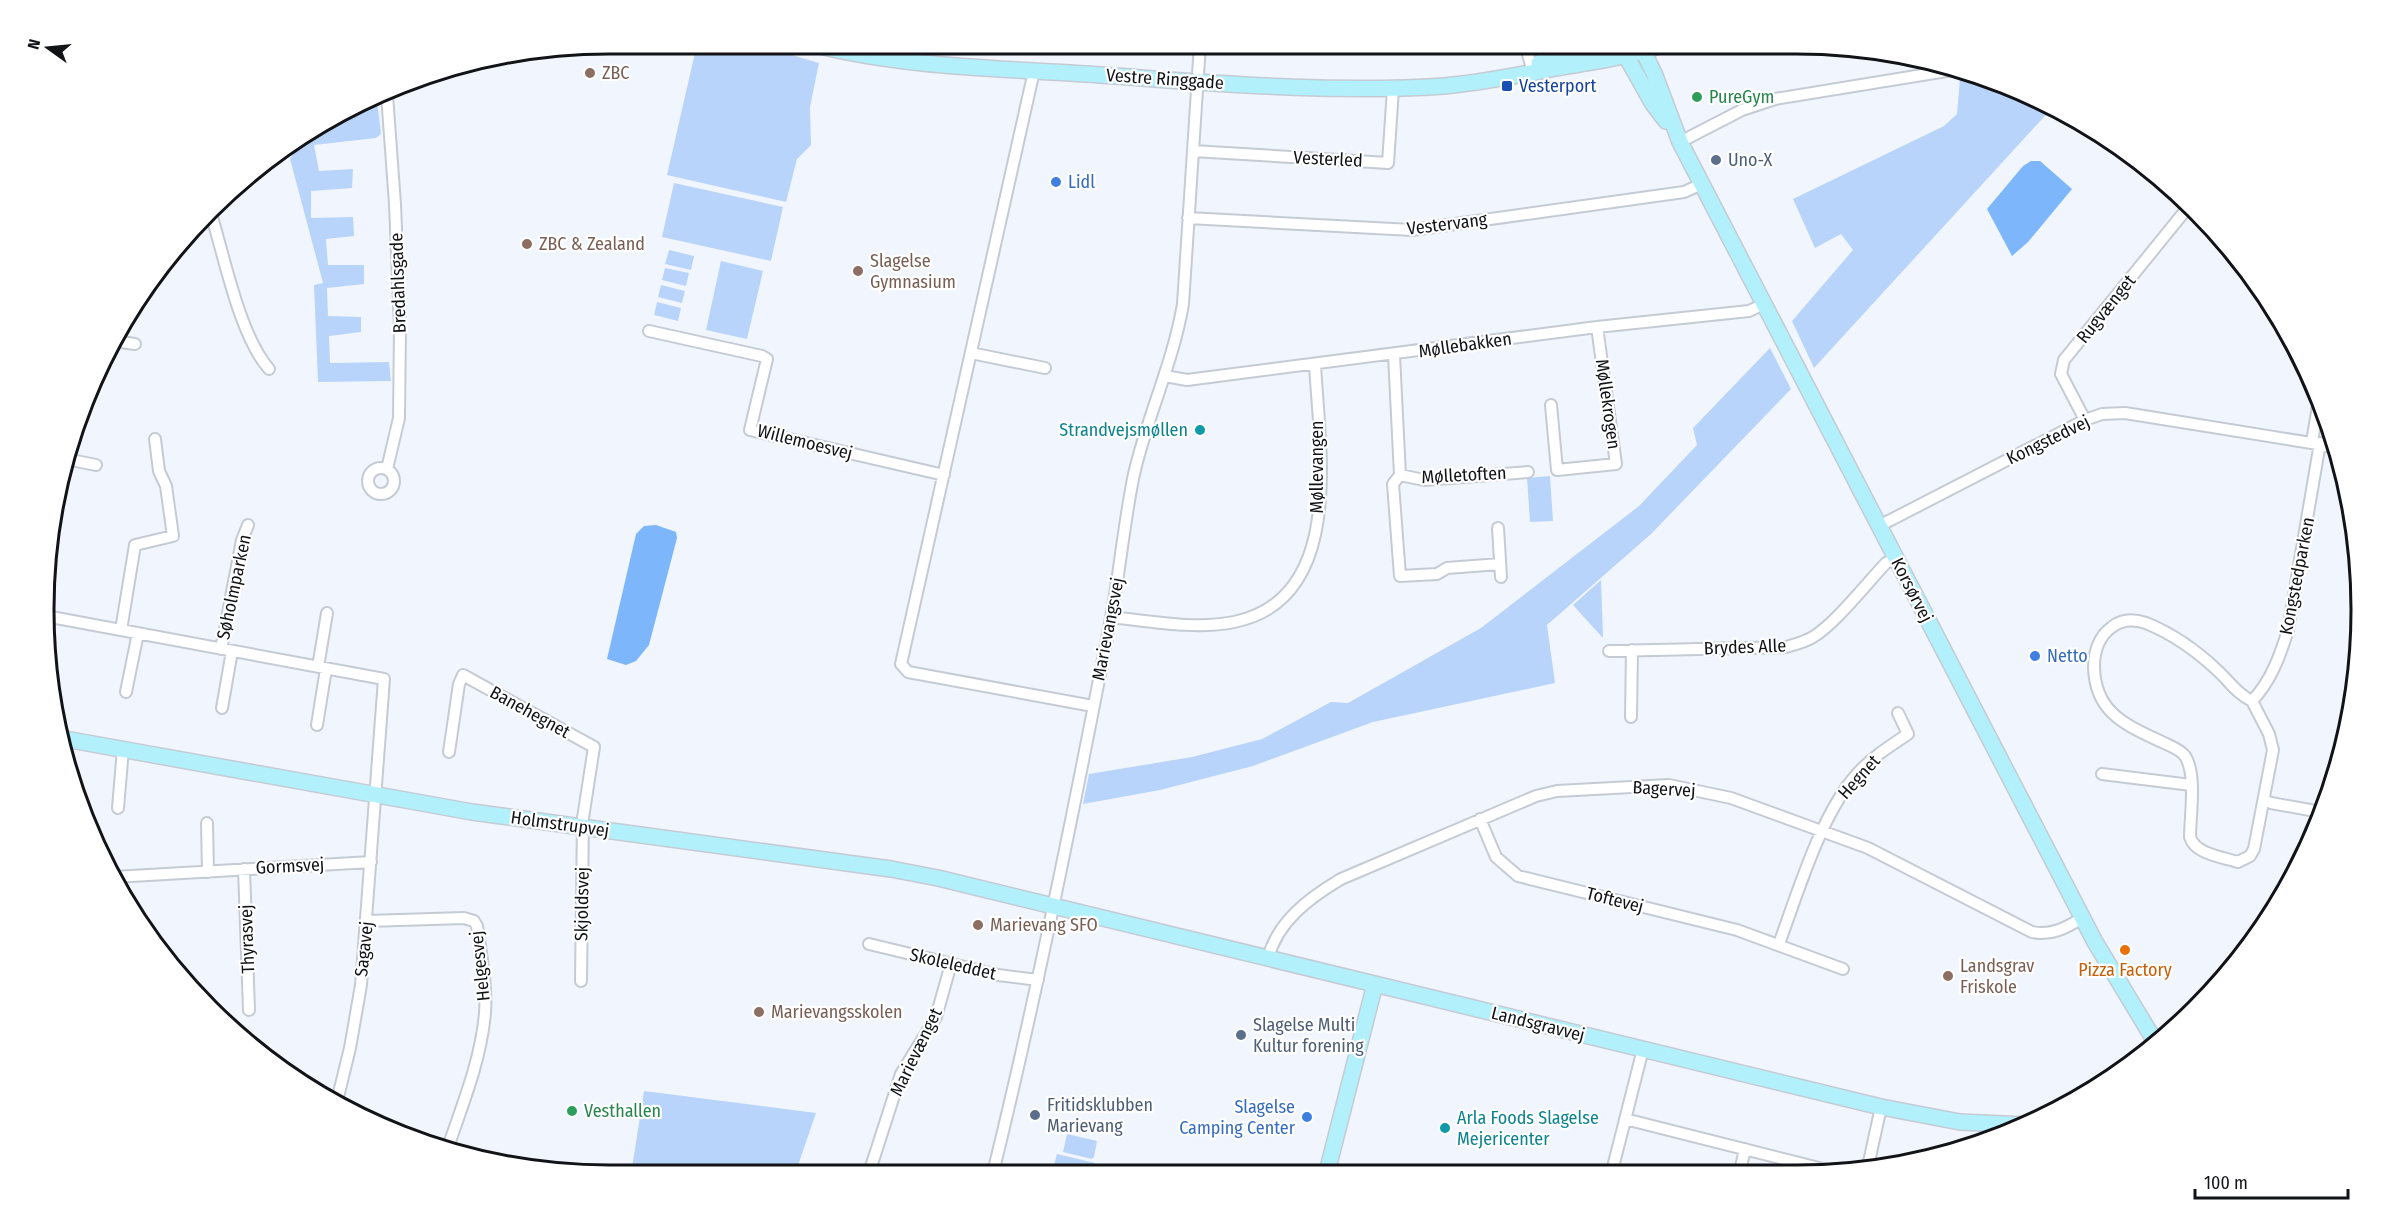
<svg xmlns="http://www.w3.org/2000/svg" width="2405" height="1219" viewBox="0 0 2405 1219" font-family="'Fira Sans Condensed',sans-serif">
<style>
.green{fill:#b9d4fa}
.water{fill:#7db6fb}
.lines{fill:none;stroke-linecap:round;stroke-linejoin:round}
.street-casing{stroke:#c5cbd5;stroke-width:14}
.secondary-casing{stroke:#c5cbd5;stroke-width:18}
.street{stroke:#fff;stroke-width:10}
.secondary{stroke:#b2f1fb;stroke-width:15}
.education-dot{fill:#8d6e63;stroke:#fff;stroke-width:2}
.transit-dot{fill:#1a4fb4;stroke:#fff;stroke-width:2}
.leisure-dot{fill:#2e9e5b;stroke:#fff;stroke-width:2}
.service-dot{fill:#5c6f8a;stroke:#fff;stroke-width:2}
.shop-dot{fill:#3f7fe0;stroke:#fff;stroke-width:2}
.culture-dot{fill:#0f9aa8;stroke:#fff;stroke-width:2}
.food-dot{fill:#e8710a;stroke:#fff;stroke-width:2}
.labels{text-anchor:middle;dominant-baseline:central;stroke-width:4.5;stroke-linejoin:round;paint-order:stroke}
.education-label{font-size:18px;fill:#785e54;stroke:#fff;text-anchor:start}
.street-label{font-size:18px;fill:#111317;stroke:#fff}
.transit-label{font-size:18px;fill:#164399;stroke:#fff;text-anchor:start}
.leisure-label{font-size:18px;fill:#27864d;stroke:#fff;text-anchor:start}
.service-label{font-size:18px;fill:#4e5e75;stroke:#fff;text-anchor:start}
.shop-label{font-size:18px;fill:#366cbe;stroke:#fff;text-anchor:start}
.culture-label{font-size:18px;fill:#0d838f;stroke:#fff;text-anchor:end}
.food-label{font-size:18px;fill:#c56008;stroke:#fff}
.rim{fill:none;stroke:#111317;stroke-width:3}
</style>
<rect width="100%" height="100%" fill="#f1f6fe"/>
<path class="green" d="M697,44H755L819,63L810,107L811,145L797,159L786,202L667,175Z
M1975,75L2053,107L1814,368L1792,321L1853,250L1841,234L1815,248L1793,199L1944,126L1957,114L1960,78Z
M377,100L381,134L376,138L314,145L319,171L353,169L352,188L311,191V218L353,217L354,236L326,239L328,265H364V284L327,288L328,316L361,317V332L329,336L330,363L389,362L391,381L318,382L314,285L323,283L290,159L301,141Z
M674,183L783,207L771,261L662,237Z
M669,250L694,256L691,270L665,264Z
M721,261L763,271L747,339L706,330Z
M665,268L689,273L686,286L662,280Z
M661,285L685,291L682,303L658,297Z
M657,302L681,308L678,321L654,315Z
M1770,348L1791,389L1651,534L1547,625L1555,683L1373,722L1253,766L1160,790L1083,804L1089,774L1192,757L1262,739L1331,702L1348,703L1481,628L1639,506L1697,445L1693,428Z
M1550,476L1553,521L1530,522L1527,478Z
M1601,580L1603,637H1602L1573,605Z
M644,1091L816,1113L795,1174H631Z
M1067,1134L1097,1141L1094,1157L1092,1159L1063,1152Z
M1057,1154L1095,1163L1092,1173H1052Z"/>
<path class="water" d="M2031,161H2040L2072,189L2028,242L2012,256L1987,209L2023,166Z
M656,525L676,532L677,538L649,645L636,661L626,665L607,659L636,534L644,526Z"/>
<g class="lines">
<defs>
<path id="street" d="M1525,44L1533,72
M1034,71L901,664L908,672L1093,706
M387,95L395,204L400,329L399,418L387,469
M1680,142L1742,110L1775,99L1959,69
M1193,151L1388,163L1393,89
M212,217C225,260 240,336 269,369
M1188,218L1412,230L1684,192L1702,184
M649,331L762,356L767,359L750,430L944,475
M114,341L135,344
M971,353L1045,368
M1394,355L1400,475
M1165,376L1187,380L1597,327L1749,311L1764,304
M1551,405L1557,470L1616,464L1597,327
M2085,420L2061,374L2064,360L2189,206
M2312,442L2319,400
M66,459L96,465
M368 481a13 13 0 1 1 26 0a13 13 0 1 1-26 0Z
M1879,526L2085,420L2102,414L2125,413L2336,447
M1498,528L1501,577
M1500,564L1447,568L1437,574L1400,576L1393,484L1400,475L1424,480L1528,472
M51,617L384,679L361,985L350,1048L337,1101
M1111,617C1150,621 1195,630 1234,622C1347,599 1319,447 1315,364
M121,630L135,545L173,536L166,486L159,471L155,439
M221,649L242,540L248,525
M1609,651L1786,647C1796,644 1805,642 1813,637C1835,624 1867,583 1886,563L1896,558
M318,667L327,613
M126,692L138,633
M2252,701L2269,734L2273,750L2254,849L2250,856L2238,862C2222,857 2195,854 2190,837C2190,816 2197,774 2185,756C2180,749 2170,746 2162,742C2126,725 2095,713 2094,667C2094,652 2099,636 2112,627C2122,619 2134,619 2146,623C2173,634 2197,651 2218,671C2230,682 2237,694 2252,701C2271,681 2280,656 2288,630L2320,443
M222,708L232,651
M1631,717L1632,650
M317,725L326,669
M449,752L459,684L463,675L594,747L583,818L581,981
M2102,774L2191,785
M2264,800L2271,803L2321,812
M118,808L123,749
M1480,819L1496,857L1518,876L1737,930L1843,969
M207,823L208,872
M244,869L249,1010
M114,877L371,862
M367,921L464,918L474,921L477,926C481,954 487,984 485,1013C481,1060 462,1106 447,1150
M869,944L998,975L1038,980
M1779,944C1798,892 1821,814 1857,774C1871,758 1890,746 1908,734L1898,713
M1268,958C1278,921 1309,898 1341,879L1536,796L1557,791L1669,785L1731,798L1868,848L2032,932C2051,936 2066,928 2082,918
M1625,1119L1831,1171
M1612,1171L1643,1049
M1740,1171L1745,1149
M1867,1171L1881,1107
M869,1173L901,1074L936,1017L951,964
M993,1173C1038,989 1075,804 1111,618C1120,570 1124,522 1134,474C1147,417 1173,363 1183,304L1200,44"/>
<path id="secondary" d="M812,44C901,67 995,68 1086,74C1205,82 1325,94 1444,86C1481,83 1519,75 1556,68C1591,62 1628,57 1662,45
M1640,45L1654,73L1680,142L2095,942L2156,1043
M1621,47L1653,104L1666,121
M1539,63L1596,44
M65,739L472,812L891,869L938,878L1881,1107L1960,1122L2025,1125
M1327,1172L1375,984"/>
</defs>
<use href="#street" class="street-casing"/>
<use href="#secondary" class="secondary-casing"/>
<use href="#street" class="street"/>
<use href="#secondary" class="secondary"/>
</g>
<g class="education-dot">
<circle cx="590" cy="73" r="6"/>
<circle cx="527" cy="244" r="6"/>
<circle cx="858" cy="271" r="6"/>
<circle cx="978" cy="925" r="6"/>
<circle cx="1948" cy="976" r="6"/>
<circle cx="759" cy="1012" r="6"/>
</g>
<rect class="transit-dot" x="1501" y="80" width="12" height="12" rx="3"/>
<g class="leisure-dot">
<circle cx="1697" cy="97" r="6"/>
<circle cx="572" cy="1111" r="6"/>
</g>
<g class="service-dot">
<circle cx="1716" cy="160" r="6"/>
<circle cx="1241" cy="1035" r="6"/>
<circle cx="1035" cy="1115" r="6"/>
</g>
<g class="shop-dot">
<circle cx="1056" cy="182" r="6"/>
<circle cx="2035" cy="656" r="6"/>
<circle cx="1307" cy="1117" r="6"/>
</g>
<g class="culture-dot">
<circle cx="1200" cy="430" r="6"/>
<circle cx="1445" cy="1128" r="6"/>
</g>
<circle class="food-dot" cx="2125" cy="950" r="6"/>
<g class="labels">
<g class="education-label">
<text x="602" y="73">ZBC</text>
<text x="539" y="244">ZBC &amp; Zealand</text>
<text x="870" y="261">Slagelse<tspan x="870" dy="21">Gymnasium</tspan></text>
<text x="990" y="925">Marievang SFO</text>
<text x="1960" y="966">Landsgrav<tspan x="1960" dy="21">Friskole</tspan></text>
<text x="771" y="1012">Marievangsskolen</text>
</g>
<g class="street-label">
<text transform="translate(1165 79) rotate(4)">Vestre Ringgade</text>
<text transform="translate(1328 159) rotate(3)">Vesterled</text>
<text transform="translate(1447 224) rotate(-7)">Vestervang</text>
<text transform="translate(398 283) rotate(-92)">Bredahlsgade</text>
<text transform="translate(2106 309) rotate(-51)">Rugvænget</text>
<text transform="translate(1465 345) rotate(-8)">Møllebakken</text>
<text transform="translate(1608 404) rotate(82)">Møllekrogen</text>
<text transform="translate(2048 440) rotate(-26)">Kongstedvej</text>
<text transform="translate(805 442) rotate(14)">Willemoesvej</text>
<text transform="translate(1317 467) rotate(-90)">Møllevangen</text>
<text transform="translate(1464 475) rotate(-3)">Mølletoften</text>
<text transform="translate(2297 576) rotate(-79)">Kongstedparken</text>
<text transform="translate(234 587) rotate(-78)">Søholmparken</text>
<text transform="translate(1912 590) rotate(63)">Korsørvej</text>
<text transform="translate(1108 629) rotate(-79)">Marievangsvej</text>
<text transform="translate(1745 647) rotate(-2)">Brydes Alle</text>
<text transform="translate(530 712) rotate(29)">Banehegnet</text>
<text transform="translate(1859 777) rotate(-48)">Hegnet</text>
<text transform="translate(1664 789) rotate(3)">Bagervej</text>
<text transform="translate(560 824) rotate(8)">Holmstrupvej</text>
<text transform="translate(290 866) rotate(-3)">Gormsvej</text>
<text transform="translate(1615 900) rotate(14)">Toftevej</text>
<text transform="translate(582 904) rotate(-89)">Skjoldsvej</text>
<text transform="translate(247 939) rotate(-92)">Thyrasvej</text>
<text transform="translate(364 949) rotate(-84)">Sagavej</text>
<text transform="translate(953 964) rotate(13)">Skoleleddet</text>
<text transform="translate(480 966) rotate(-96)">Helgesvej</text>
<text transform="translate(1538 1024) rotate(14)">Landsgravvej</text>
<text transform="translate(916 1052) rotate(-64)">Marievænget</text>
</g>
<g class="transit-label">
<text x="1519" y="86">Vesterport</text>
</g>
<g class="leisure-label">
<text x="1709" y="97">PureGym</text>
<text x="584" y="1111">Vesthallen</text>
</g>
<g class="service-label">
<text x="1728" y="160">Uno-X</text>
<text x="1253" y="1025">Slagelse Multi<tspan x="1253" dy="21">Kultur forening</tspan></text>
<text x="1047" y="1105">Fritidsklubben<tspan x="1047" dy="21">Marievang</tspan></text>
</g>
<g class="shop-label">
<text x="1068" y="182">Lidl</text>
<text x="2047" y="656">Netto</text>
<text x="1295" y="1107" text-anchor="end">Slagelse<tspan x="1295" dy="21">Camping Center</tspan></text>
</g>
<g class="culture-label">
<text x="1188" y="430">Strandvejsmøllen</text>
<text x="1457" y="1118" text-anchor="start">Arla Foods Slagelse<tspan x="1457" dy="21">Mejericenter</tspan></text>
</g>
<g class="food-label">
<text x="2125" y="970">Pizza Factory</text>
</g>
</g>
<path d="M0 0H2405V1219H0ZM609 54H1796A555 555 0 0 1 2351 609V610A555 555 0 0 1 1796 1165H609A555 555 0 0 1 54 610V609A555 555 0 0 1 609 54Z" fill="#fff" fill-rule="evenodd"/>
<path class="rim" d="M609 54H1796A555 555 0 0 1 2351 609V610A555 555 0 0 1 1796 1165H609A555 555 0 0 1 54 610V609A555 555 0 0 1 609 54Z"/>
<g transform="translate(48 48) rotate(285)" stroke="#ffffff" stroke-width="4.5" paint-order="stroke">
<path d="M0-4.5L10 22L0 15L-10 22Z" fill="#111317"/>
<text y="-9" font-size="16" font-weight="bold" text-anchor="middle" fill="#111317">N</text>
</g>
<path d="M2195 1189v9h153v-9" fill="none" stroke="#111317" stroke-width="3"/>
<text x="2204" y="1189" font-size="18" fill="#111317" stroke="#ffffff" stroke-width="4.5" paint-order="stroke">100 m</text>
</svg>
